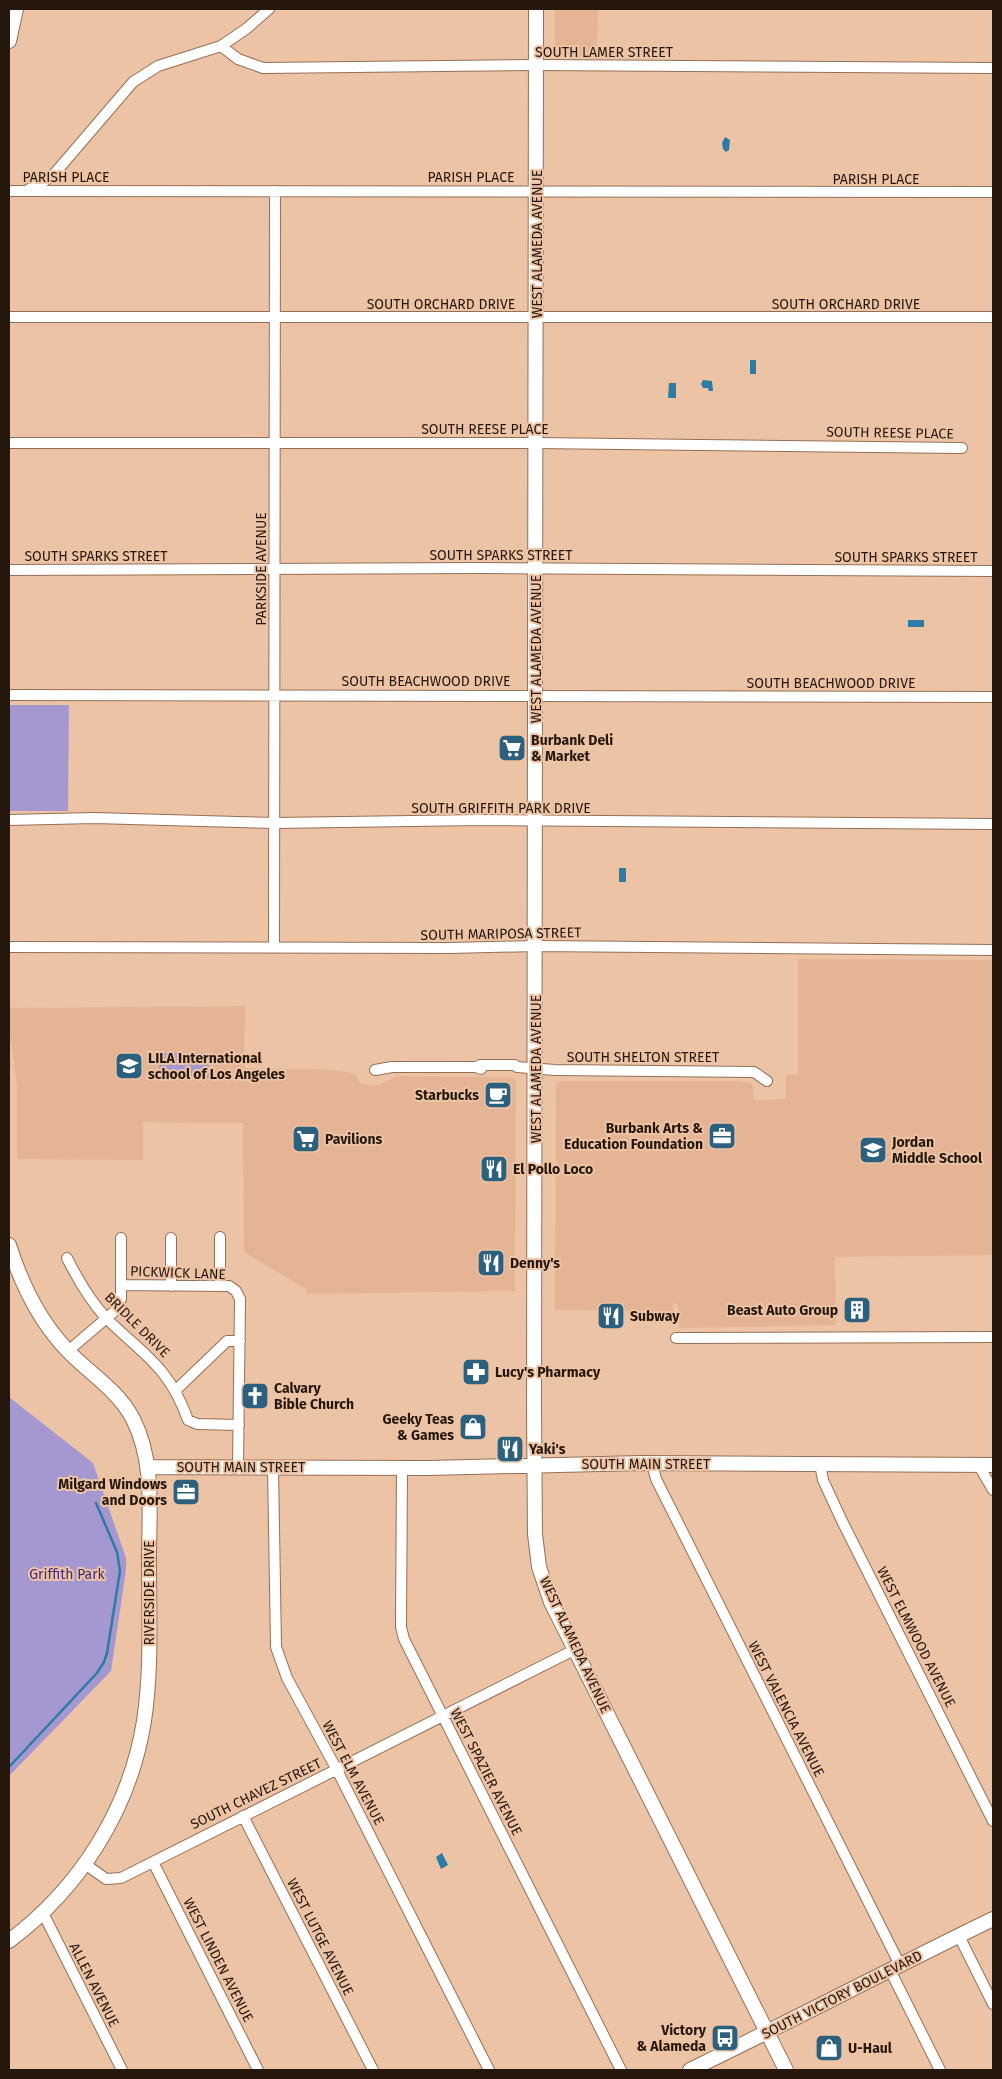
<svg xmlns="http://www.w3.org/2000/svg" width="1002" height="2079" viewBox="0 0 1002 2079" font-family="'Fira Sans',sans-serif">
<style>
.built{fill:#e5b494}
.green{fill:#a597d0}
.water{fill:#2c7da6}
.lines{fill:none;stroke-linecap:round;stroke-linejoin:round}
.stream{stroke:#2c7da6;stroke-width:2.5}
.minor-casing{stroke:#956f55;stroke-width:12}
.major-casing{stroke:#956f55;stroke-width:16}
.minor{stroke:#fff;stroke-width:10}
.major{stroke:#fff;stroke-width:14}
.labels{text-anchor:middle;dominant-baseline:central;stroke-width:4;stroke-linejoin:round;paint-order:stroke}
.street-label{font-size:14px;fill:#26170c;stroke:#edc3a6}
.poi-label{font-size:14px;font-weight:bold;fill:#26170c;stroke:#edc3a6;text-anchor:start}
.park-label{font-size:14px;fill:#452979;stroke:#edc3a6}
</style>
<rect width="100%" height="100%" fill="#edc3a6"/>
<path class="built" d="M555,9H598L597,56L555,55Z
M798,959L993,960V1255L835,1257L836,1325L679,1328L678,1304L673,1303V1323L634,1311L555,1310L556,1084L560,1081H736L751,1083L753,1086L754,1100L786,1099V1075L798,1074Z
M245,1006L244,1068L334,1070L356,1074L360,1084L369,1085H379L397,1076L513,1077L516,1081L515,1291L306,1294V1289L244,1252L243,1123L143,1122V1160L17,1159V1085L12,1047L9,1034V1008Z"/>
<path class="green" d="M9,705H69L68,811H9Z
M159,1053H209V1078H159Z
M9,1397L93,1463L126,1558V1570L111,1671L9,1776Z"/>
<path class="water" d="M725,137L730,140L729,150L726,152L723,149L722,143Z
M750,360H756V374H750Z
M703,380L712,381L713,391H709L708,388H703L701,384Z
M669,383H676V398H668Z
M908,620H924V627H908Z
M619,868H626V882H619Z
M442,1853L448,1865L441,1869L436,1857Z"/>
<g class="lines">
<path class="stream" d="M9,1767L97,1673L104,1662L107,1653L120,1571L117,1552L96,1503"/>
<defs>
<path id="minor" d="M221,46L238,59L263,68L536,65L993,68
M29,189L42,183L55,173L133,82L158,66L221,46L246,29L269,9
M9,191L993,192
M9,317H993
M9,443H536L962,448
M9,570L480,568L993,571
M9,695L993,697
M9,820L94,818L275,823L480,820L993,824
M9,947L449,948L535,946L993,950
M274,947L275,191
M476,1067L480,1065H515L517,1067L555,1070L754,1072L767,1081
M375,1070L392,1067H476L481,1069
M220,1237V1286
M121,1238V1285
M67,1258C78,1280 90,1301 107,1319C145,1356 169,1367 188,1420L197,1424L239,1425
M171,1286V1238
M676,1338L993,1337
M68,1351L116,1310L121,1299V1285L229,1286L236,1291L240,1299L238,1467
M176,1390L227,1341H240
M652,1464L656,1479L900,1965
M820,1464L823,1480L842,1521L993,1821
M979,1466L993,1490
M273,1467L276,1647L287,1678L337,1770L489,2070
M402,1468L401,1627L404,1639L621,2070
M243,1816L373,2070
M153,1862L258,2070
M85,1864L106,1879L121,1878L574,1650
M43,1913L122,2070
M959,1936L993,2004
M890,1970L940,2070"/>
<path id="major" d="M536,9L534,1408L535,1534L539,1567L551,1602L786,2070
M9,41L16,9
M9,1245C21,1283 40,1322 68,1351C90,1374 118,1390 133,1419C155,1462 149,1513 149,1559C149,1613 152,1668 144,1721C130,1809 80,1888 9,1941
M148,1467L428,1468L642,1463L993,1465
M690,2070C791,2021 892,1968 993,1919"/>
</defs>
<use href="#minor" class="minor-casing"/>
<use href="#major" class="major-casing"/>
<use href="#minor" class="minor"/>
<use href="#major" class="major"/>
</g>
<defs>
<symbol id="supermarket-square" viewBox="-11 -11 22 22"><rect x="-9" y="-9" width="18" height="18" rx="4" fill="#2c607c" stroke="#edc3a6"/><path d="M-6-5.5h2.5l.6 2H6L4.5 2H-2.5L-4.4-4H-6ZM-1.5 3.2a1.3 1.3 0 1 0 .1 0ZM3 3.2a1.3 1.3 0 1 0 .1 0Z" fill="#fff"/></symbol>
<symbol id="school-square" viewBox="-11 -11 22 22"><rect x="-9" y="-9" width="18" height="18" rx="4" fill="#2c607c" stroke="#edc3a6"/><path d="M0-5L7-2L0 1L-7-2ZM-4 1L0 2.5L4 1V4Q0 6-4 4Z" fill="#fff"/></symbol>
<symbol id="cafe-square" viewBox="-11 -11 22 22"><rect x="-9" y="-9" width="18" height="18" rx="4" fill="#2c607c" stroke="#edc3a6"/><path d="M-5.5-4.5H6V0H3Q3 3.5 0 3.5H-2.5Q-5.5 3.5-5.5 0ZM3-3.2v2h1.7v-2ZM-6 4.5H4V6H-6Z" fill="#fff"/></symbol>
<symbol id="office-square" viewBox="-11 -11 22 22"><rect x="-9" y="-9" width="18" height="18" rx="4" fill="#2c607c" stroke="#edc3a6"/><path d="M-6-3h4V-5.5h4V-3h4V5H-6ZM-1-4.5V-3h2v-1.5ZM-6 0V1H6V0Z" fill="#fff"/></symbol>
<symbol id="restaurant-square" viewBox="-11 -11 22 22"><rect x="-9" y="-9" width="18" height="18" rx="4" fill="#2c607c" stroke="#edc3a6"/><path d="M-5-6h1v4h1v-4h1v4h1v-4h1v5L-1.5 .5V6h-2V.5L-5-1ZM5-6V6H3V1.5H1.5Q1.5-4 5-6Z" fill="#fff"/></symbol>
<symbol id="building-square" viewBox="-11 -11 22 22"><rect x="-9" y="-9" width="18" height="18" rx="4" fill="#2c607c" stroke="#edc3a6"/><path d="M-4-6H4V6H1V3H-1V6H-4ZM-2.5-4.3h1.7v1.8h-1.7ZM.8-4.3h1.7v1.8H.8ZM-2.5-1h1.7V.8h-1.7ZM.8-1h1.7V.8H.8Z" fill="#fff"/></symbol>
<symbol id="pharmacy-square" viewBox="-11 -11 22 22"><rect x="-9" y="-9" width="18" height="18" rx="4" fill="#2c607c" stroke="#edc3a6"/><path d="M-2-6h4v4h4v4h-4v4h-4v-4h-4v-4h4Z" fill="#fff"/></symbol>
<symbol id="church-square" viewBox="-11 -11 22 22"><rect x="-9" y="-9" width="18" height="18" rx="4" fill="#2c607c" stroke="#edc3a6"/><path d="M-1.2-6h2.4v3.5h3.3v2.4h-3.3V6h-2.4V-.1h-3.3v-2.4h3.3Z" fill="#fff"/></symbol>
<symbol id="shop-square" viewBox="-11 -11 22 22"><rect x="-9" y="-9" width="18" height="18" rx="4" fill="#2c607c" stroke="#edc3a6"/><path d="M-5-2.5h2.3a2.7 3.5 0 0 1 5.4 0H5L5.5 6h-11ZM-1.5-2.5h3a1.5 2.3 0 0 0-3 0Z" fill="#fff"/></symbol>
<symbol id="bus-square" viewBox="-11 -11 22 22"><rect x="-9" y="-9" width="18" height="18" rx="4" fill="#2c607c" stroke="#edc3a6"/><path d="M-5-6H5V4H4V6H2V4H-2V6H-4V4H-5ZM-3.5-4V0h7V-4ZM-3.5 1.2v1.5H-2V1.2ZM2 1.2v1.5H3.5V1.2Z" fill="#fff"/></symbol>
</defs>
<g fill-rule="evenodd">
<use href="#supermarket-square" x="496" y="732" width="32" height="32"/>
<use href="#school-square" x="113" y="1050" width="32" height="32"/>
<use href="#cafe-square" x="482" y="1079" width="32" height="32"/>
<use href="#office-square" x="706" y="1120" width="32" height="32"/>
<use href="#supermarket-square" x="290" y="1123" width="32" height="32"/>
<use href="#school-square" x="857" y="1134" width="32" height="32"/>
<use href="#restaurant-square" x="478" y="1153" width="32" height="32"/>
<use href="#restaurant-square" x="475" y="1247" width="32" height="32"/>
<use href="#building-square" x="841" y="1294" width="32" height="32"/>
<use href="#restaurant-square" x="595" y="1300" width="32" height="32"/>
<use href="#pharmacy-square" x="460" y="1356" width="32" height="32"/>
<use href="#church-square" x="239" y="1380" width="32" height="32"/>
<use href="#shop-square" x="457" y="1411" width="32" height="32"/>
<use href="#restaurant-square" x="494" y="1433" width="32" height="32"/>
<use href="#office-square" x="170" y="1476" width="32" height="32"/>
<use href="#bus-square" x="709" y="2022" width="32" height="32"/>
<use href="#shop-square" x="813" y="2032" width="32" height="32"/>
</g>
<g class="labels">
<g class="street-label">
<text x="604" y="52">SOUTH LAMER STREET</text>
<text x="66" y="177">PARISH PLACE</text>
<text x="471" y="177">PARISH PLACE</text>
<text x="876" y="179">PARISH PLACE</text>
<text transform="translate(537 244) rotate(-90)">WEST ALAMEDA AVENUE</text>
<text x="441" y="304">SOUTH ORCHARD DRIVE</text>
<text x="846" y="304">SOUTH ORCHARD DRIVE</text>
<text x="485" y="429">SOUTH REESE PLACE</text>
<text transform="translate(890 433) rotate(1)">SOUTH REESE PLACE</text>
<text x="501" y="555">SOUTH SPARKS STREET</text>
<text x="96" y="556">SOUTH SPARKS STREET</text>
<text x="906" y="557">SOUTH SPARKS STREET</text>
<text transform="translate(261 569) rotate(-90)">PARKSIDE AVENUE</text>
<text transform="translate(536 649) rotate(-90)">WEST ALAMEDA AVENUE</text>
<text x="426" y="681">SOUTH BEACHWOOD DRIVE</text>
<text x="831" y="683">SOUTH BEACHWOOD DRIVE</text>
<text x="501" y="808">SOUTH GRIFFITH PARK DRIVE</text>
<text transform="translate(501 934) rotate(-1)">SOUTH MARIPOSA STREET</text>
<text x="643" y="1057">SOUTH SHELTON STREET</text>
<text transform="translate(536 1069) rotate(-90)">WEST ALAMEDA AVENUE</text>
<text transform="translate(178 1273) rotate(2)">PICKWICK LANE</text>
<text transform="translate(137 1325) rotate(45)">BRIDLE DRIVE</text>
<text x="646" y="1464">SOUTH MAIN STREET</text>
<text x="241" y="1467">SOUTH MAIN STREET</text>
<text transform="translate(149 1593) rotate(-90)">RIVERSIDE DRIVE</text>
<text transform="translate(916 1637) rotate(63)">WEST ELMWOOD AVENUE</text>
<text transform="translate(575 1645) rotate(65)">WEST ALAMEDA AVENUE</text>
<text transform="translate(786 1709) rotate(63)">WEST VALENCIA AVENUE</text>
<text transform="translate(486 1772) rotate(63)">WEST SPAZIER AVENUE</text>
<text transform="translate(353 1773) rotate(62)">WEST ELM AVENUE</text>
<text transform="translate(256 1794) rotate(-26)">SOUTH CHAVEZ STREET</text>
<text transform="translate(320 1937) rotate(63)">WEST LUTGE AVENUE</text>
<text transform="translate(218 1960) rotate(63)">WEST LINDEN AVENUE</text>
<text transform="translate(94 1985) rotate(63)">ALLEN AVENUE</text>
<text transform="translate(842 1995) rotate(-27)">SOUTH VICTORY BOULEVARD</text>
</g>
<g class="poi-label">
<text x="531" y="740">Burbank Deli<tspan x="531" dy="16">&amp; Market</tspan></text>
<text x="148" y="1058">LILA International<tspan x="148" dy="16">school of Los Angeles</tspan></text>
<text x="479" y="1095" text-anchor="end">Starbucks</text>
<text x="703" y="1128" text-anchor="end">Burbank Arts &amp;<tspan x="703" dy="16">Education Foundation</tspan></text>
<text x="325" y="1139">Pavilions</text>
<text x="892" y="1142">Jordan<tspan x="892" dy="16">Middle School</tspan></text>
<text x="513" y="1169">El Pollo Loco</text>
<text x="510" y="1263">Denny's</text>
<text x="838" y="1310" text-anchor="end">Beast Auto Group</text>
<text x="630" y="1316">Subway</text>
<text x="495" y="1372">Lucy's Pharmacy</text>
<text x="274" y="1388">Calvary<tspan x="274" dy="16">Bible Church</tspan></text>
<text x="454" y="1419" text-anchor="end">Geeky Teas<tspan x="454" dy="16">&amp; Games</tspan></text>
<text x="529" y="1449">Yaki's</text>
<text x="167" y="1484" text-anchor="end">Milgard Windows<tspan x="167" dy="16">and Doors</tspan></text>
<text x="706" y="2030" text-anchor="end">Victory<tspan x="706" dy="16">&amp; Alameda</tspan></text>
<text x="848" y="2048">U-Haul</text>
</g>
<g class="park-label">
<text x="67" y="1574">Griffith Park</text>
</g>
</g>
<rect width="1002" height="2079" fill="none" stroke="#26170c" stroke-width="20"/>
</svg>
